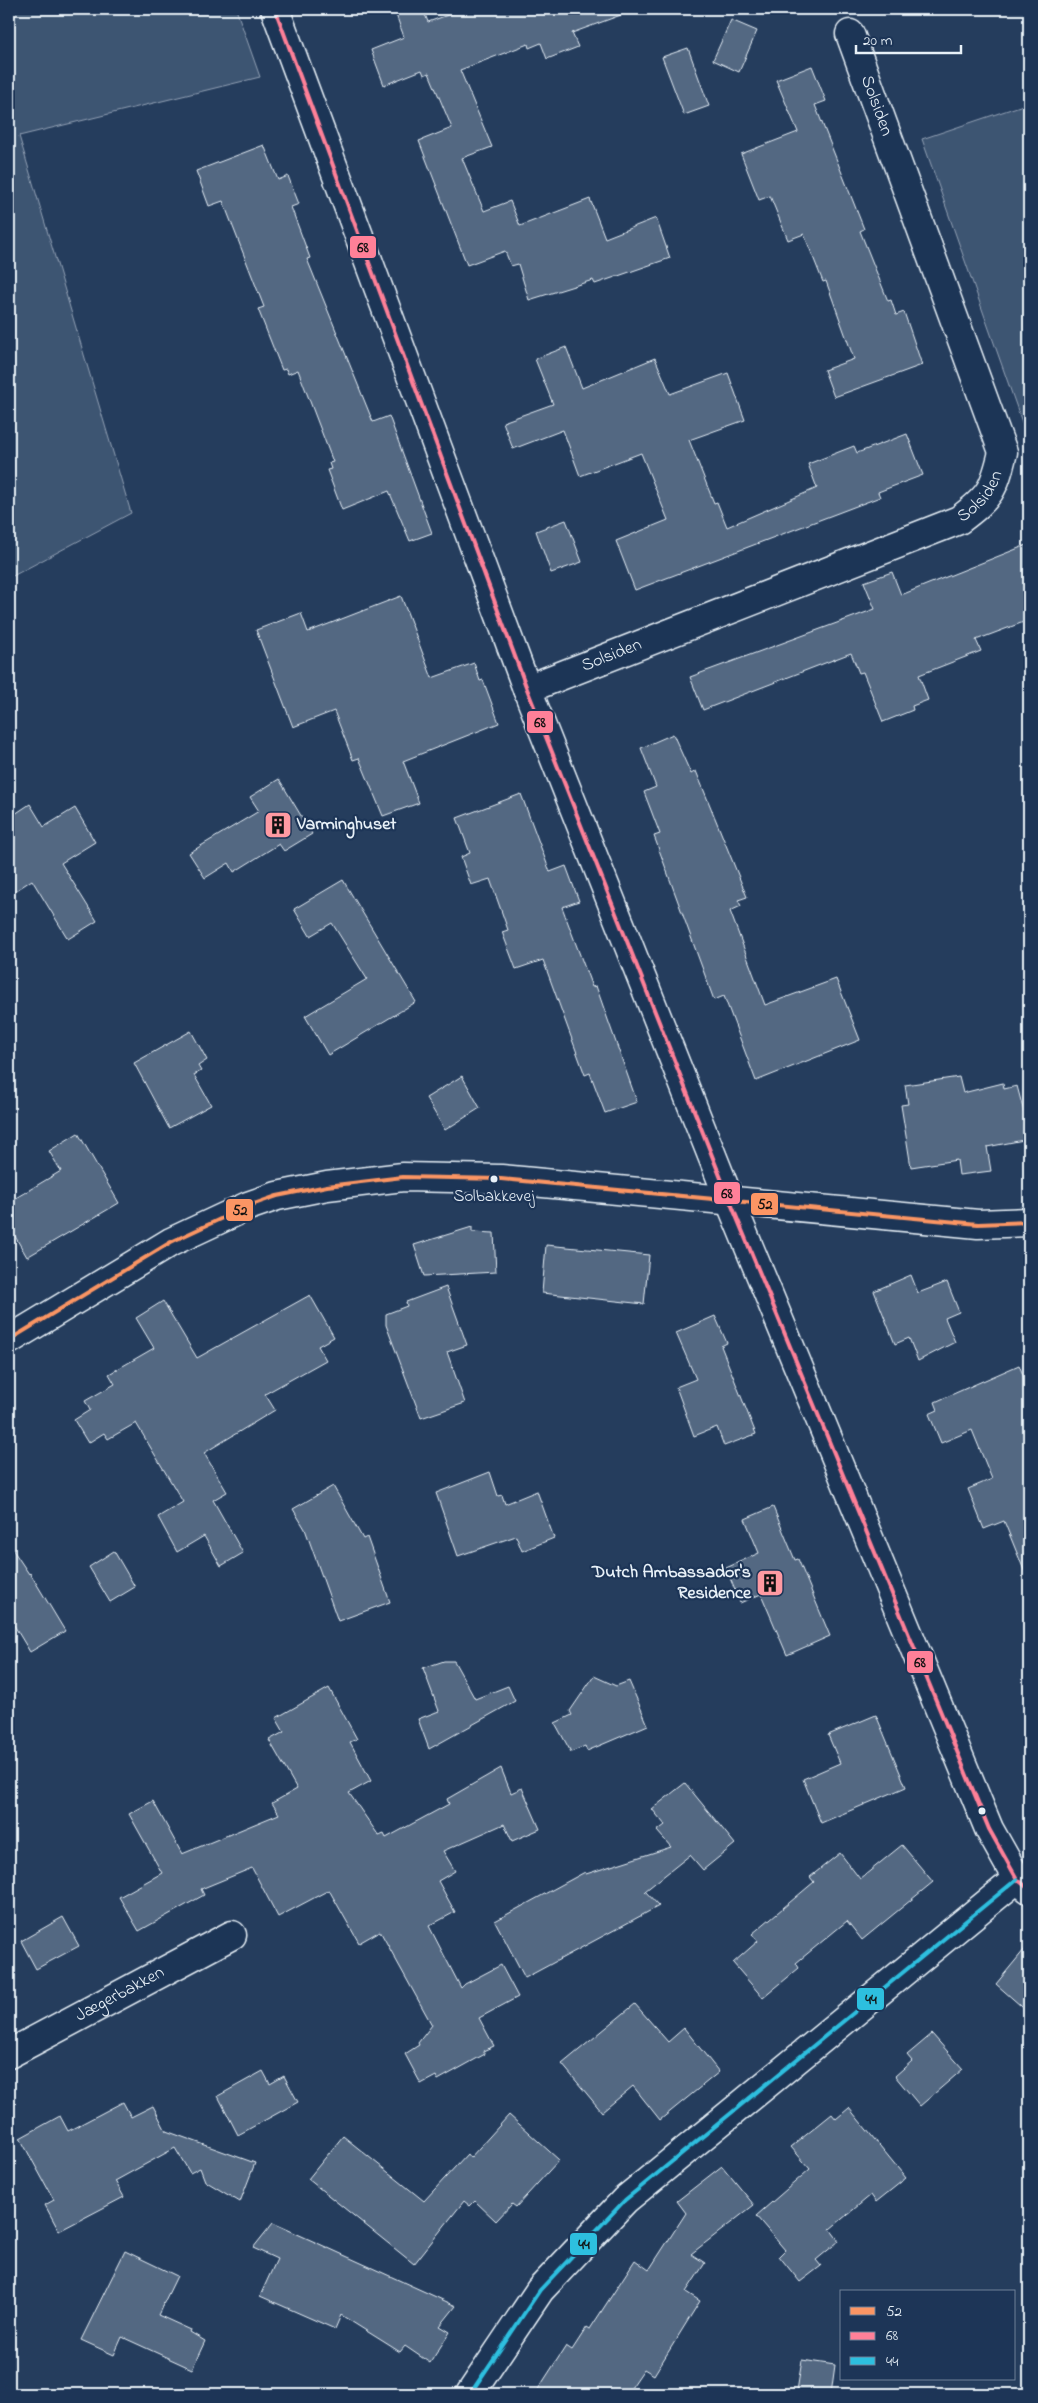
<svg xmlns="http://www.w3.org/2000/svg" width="1038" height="2403" viewBox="0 0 1038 2403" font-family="'Indie Flower',sans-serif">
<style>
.green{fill:#3e5472;stroke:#93a2b5}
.building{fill:#536782;stroke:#e8f1f8}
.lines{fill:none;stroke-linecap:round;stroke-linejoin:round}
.minor-casing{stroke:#e8f1f8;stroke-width:31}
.minor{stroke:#1d3557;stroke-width:28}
.bus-1-casing{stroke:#1d3557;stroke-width:8}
.bus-2-casing{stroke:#1d3557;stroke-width:8}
.bus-3-casing{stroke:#1d3557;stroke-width:8}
.bus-1{stroke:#fb9564;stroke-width:4}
.bus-2{stroke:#ff8098;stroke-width:4}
.bus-3{stroke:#2dbfdf;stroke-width:4}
.bus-dot{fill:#e8f1f8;stroke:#1d3557;stroke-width:2}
.labels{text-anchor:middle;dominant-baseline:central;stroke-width:4.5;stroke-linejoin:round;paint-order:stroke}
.bus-label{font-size:17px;fill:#e8f1f8;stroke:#1d3557}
.street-label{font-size:18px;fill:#e8f1f8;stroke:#1d3557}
.poi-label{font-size:18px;font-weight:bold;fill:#e8f1f8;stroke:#1d3557;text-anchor:start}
.line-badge{stroke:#1d3557;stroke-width:2}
.pale-badge-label{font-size:14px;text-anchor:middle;font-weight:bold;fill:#111}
</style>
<rect width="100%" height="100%" fill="#253d5d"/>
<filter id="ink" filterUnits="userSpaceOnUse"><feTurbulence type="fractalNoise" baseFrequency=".02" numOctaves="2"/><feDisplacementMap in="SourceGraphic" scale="10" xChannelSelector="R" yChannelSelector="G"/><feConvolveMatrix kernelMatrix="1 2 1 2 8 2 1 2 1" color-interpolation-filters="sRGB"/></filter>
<g filter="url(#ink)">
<path class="green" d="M9,9H236L260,77L19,136L131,513L9,578Z
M1029,103V442L922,139Z"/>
<path class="building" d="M394,9H423L428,22L465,9H628L629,12L572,33L578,47L547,59L541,43L529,48L528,44L460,70L492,147L462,158L484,211L510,201L520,226L590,199L605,238L656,218L670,258L595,284L593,280L529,300L518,264L511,266L505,251L467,265L419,141L452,128L429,73L424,75L422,70L384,85L371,50L404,37Z
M731,20L757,31L739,72L713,60Z
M688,48L709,106L684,115L662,57Z
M812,66L826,101L815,105L864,229L860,231L888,301L891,300L896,315L904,312L922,365L834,397L824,370L854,359L826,281L823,282L804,234L788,240L770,196L759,200L741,154L798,132L776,80Z
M264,145L278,180L288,176L299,204L291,207L310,258L307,259L373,422L389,416L432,533L410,541L389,491L342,510L327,470L331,469L329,463L333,462L298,370L288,374L286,369L282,370L258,309L264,307L223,201L209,206L196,171Z
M566,347L582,388L655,358L670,394L728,373L745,420L689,440L714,503L717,502L727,527L817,488L808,464L854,446L857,453L907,434L923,475L878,492L880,497L635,590L616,541L668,520L641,453L580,476L563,430L513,449L503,422L553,404L535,359Z
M566,520L582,562L551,573L536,531Z
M1029,544V620L976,640L981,651L919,675L928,700L912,706L913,710L883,722L863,672L859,673L851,653L703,710L690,677L875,609L864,582L892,572L901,595Z
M401,596L432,678L474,663L480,681L483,680L499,723L403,761L419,803L383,816L359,758L353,760L334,711L293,727L256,630L301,613L308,632Z
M673,734L691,774L696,771L747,897L738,900L741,906L730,911L765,1005L836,979L860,1040L756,1081L724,996L714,1000L654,836L660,834L644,792L656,787L641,748Z
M279,779L312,834L284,851L279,844L234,872L229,863L205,878L189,853L259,811L250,797Z
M521,794L550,872L566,866L579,901L562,907L592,987L596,986L637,1102L605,1113L590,1073L585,1075L543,960L516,969L502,932L508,930L490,879L471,885L461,857L470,853L457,818Z
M30,804L44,827L75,808L95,842L61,863L97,921L68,939L32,880L9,895V818Z
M343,880L416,1002L328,1055L305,1016L367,979L332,923L310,936L294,909Z
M191,1031L207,1060L198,1066L201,1071L194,1075L211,1105L169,1128L134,1063Z
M462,1076L480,1108L445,1130L426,1098Z
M959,1077L963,1093L1003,1083L1004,1089L1017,1086L1024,1112L1029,1111V1139L987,1147L991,1171L959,1175L957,1160L911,1167L901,1105L908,1104L905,1085Z
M78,1133L119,1203L27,1257L9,1226V1202L61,1171L49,1151Z
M472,1227V1232L494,1233L496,1272L424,1276L414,1245Z
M546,1245L649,1255L644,1304L542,1293Z
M911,1275L918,1293L947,1282L959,1312L945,1318L955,1342L918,1361L909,1338L895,1344L874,1291Z
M446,1287L467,1345L447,1352L465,1403L421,1418L386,1325V1314L407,1306L406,1302Z
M310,1295L334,1337L318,1346L326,1360L265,1394L275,1410L204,1453L227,1492L213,1500L243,1553L221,1566L204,1536L177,1552L158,1517L183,1502L136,1423L108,1439L104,1433L88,1443L74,1420L90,1410L85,1401L115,1384L109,1374L154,1348L136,1318L163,1301L197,1358Z
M715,1316L727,1343L721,1346L756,1434L724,1446L717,1427L694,1436L676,1387L696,1379L676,1333Z
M1019,1365L1029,1389L1028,1580L1004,1521L984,1529L968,1489L992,1479L972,1430L941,1443L929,1414L938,1410L935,1402Z
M490,1472L498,1496L502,1495L505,1504L537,1491L554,1538L522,1551L516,1536L458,1556L436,1493Z
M333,1486L363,1539L367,1537L390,1602L338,1621L305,1529L293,1509Z
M773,1507L795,1560L798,1559L830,1636L787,1655L761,1594L740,1603L726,1568L759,1553L745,1519Z
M9,1544L29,1574L30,1573L65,1631L30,1652L9,1617Z
M114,1551L135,1587L110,1602L89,1567Z
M444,1661H454L475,1699L508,1686L515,1701L429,1749L418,1719L439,1711L423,1668Z
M594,1676L616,1686L629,1681L648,1725L587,1751L585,1746L571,1752L555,1723L572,1715L570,1711Z
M329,1688L357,1739L350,1742L371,1781L349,1793L379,1836L384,1834L386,1838L449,1804L447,1799L501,1768L511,1793L522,1788L540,1829L512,1841L504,1824L443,1851L455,1871L438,1881L455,1912L429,1926L461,1988L465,1984L501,1965L518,1997L479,2018L494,2046L483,2051L485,2054L438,2080L436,2076L421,2084L405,2054L419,2045L418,2043L432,2025L380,1931L359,1943L329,1890L278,1917L252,1868L201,1889L204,1895L139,1931L119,1897L162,1873L129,1814L153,1801L182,1854L279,1814L272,1803L297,1789L269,1740L284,1732L276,1718Z
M876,1715L906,1787L821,1823L803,1779L840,1763L828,1735Z
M685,1783L735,1844L703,1870L690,1855L645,1891L659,1906L525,1978L495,1921L585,1872L586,1874L671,1847L657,1831L665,1825L652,1809Z
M902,1845L933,1882L862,1940L847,1921L796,1963L799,1968L763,1998L733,1963L758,1941L752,1934L814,1882L810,1877L840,1853L860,1879Z
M63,1917L79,1946L36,1969L21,1941Z
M1029,1944V2013L996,1984Z
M635,2004L668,2042L684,2028L719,2072L660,2120L633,2086L602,2112L562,2064Z
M932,2034L963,2069L920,2106L895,2076L912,2061L907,2055Z
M263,2071L270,2084L284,2076L298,2102L238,2135L218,2096Z
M123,2102L131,2117L153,2106L166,2131L255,2163L240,2202L205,2181L200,2168L190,2173L175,2148L115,2181L124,2197L59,2231L45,2205L54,2200L20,2138L60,2116L68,2131Z
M849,2108L906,2178L876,2202L871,2195L830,2229L839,2241L816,2260L821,2266L800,2282L779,2256L785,2250L756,2216L810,2169L791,2147L832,2114L836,2119Z
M509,2115L559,2160L516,2207L512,2204L496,2221L475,2201L470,2206L464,2201L414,2264L308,2179L343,2136L424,2201L467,2154L470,2158Z
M722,2166L754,2205L691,2254L705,2263L686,2292L700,2301L654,2375L644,2369L627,2394H535L566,2346L572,2350L587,2327L590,2329L635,2260L649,2270L686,2213L677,2201Z
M273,2223L456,2306L440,2326L450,2332L430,2363L405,2346L400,2352L341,2315L335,2329L260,2296L277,2259L253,2248Z
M125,2251L177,2276L158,2315L191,2330L190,2332L205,2341L192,2369L122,2337L114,2355L81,2340Z
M802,2360L835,2365L831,2394L797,2391Z"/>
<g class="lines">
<defs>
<g id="minor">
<path d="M275,9L527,689L730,1201L989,1829L1017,1879L1029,1889"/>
<path id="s1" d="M527,689L959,520C990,497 994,490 1003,452L850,34"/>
<path d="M9,1340L171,1242L248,1206L277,1196L327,1186L403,1177L501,1179L978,1224L1029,1222"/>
<path id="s2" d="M9,2054L232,1935"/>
<path d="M470,2394L540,2290L625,2200L1017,1879"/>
</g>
</defs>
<use href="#minor" class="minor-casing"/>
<use href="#minor" class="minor"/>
<defs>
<path id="bus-1" d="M9,1340L171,1242L248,1206L277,1196L327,1186L403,1177L501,1179L978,1224L1029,1222"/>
<path id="bus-2" d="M275,9L527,689L730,1201L989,1829L1017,1879L1029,1889"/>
<path id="bus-3" d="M470,2394L540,2290L625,2200L1017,1879"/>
</defs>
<use href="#bus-1" class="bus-1-casing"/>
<use href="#bus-2" class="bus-2-casing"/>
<use href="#bus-3" class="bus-3-casing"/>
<use href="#bus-1" class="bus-1"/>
<use href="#bus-2" class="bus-2"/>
<use href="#bus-3" class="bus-3"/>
</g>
</g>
<defs>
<symbol id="building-square" viewBox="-11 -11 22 22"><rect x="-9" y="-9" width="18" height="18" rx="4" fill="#ff9aa2" stroke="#1d3557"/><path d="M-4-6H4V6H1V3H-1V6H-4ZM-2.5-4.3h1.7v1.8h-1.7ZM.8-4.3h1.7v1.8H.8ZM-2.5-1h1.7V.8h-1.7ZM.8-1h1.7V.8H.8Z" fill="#111"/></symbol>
</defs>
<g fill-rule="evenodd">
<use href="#building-square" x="262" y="809" width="32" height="32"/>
<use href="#building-square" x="754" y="1567" width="32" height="32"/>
</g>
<g class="bus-dot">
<circle cx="494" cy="1179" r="4.5"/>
<circle cx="982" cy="1811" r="4.5"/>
</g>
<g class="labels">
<g class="bus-label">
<text x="494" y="1196">Solbakkevej</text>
</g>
<g class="street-label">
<text transform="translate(876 106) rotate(70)">Solsiden</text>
<text stroke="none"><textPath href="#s1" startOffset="496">Solsiden</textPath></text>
<text stroke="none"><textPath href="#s1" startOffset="91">Solsiden</textPath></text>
<text stroke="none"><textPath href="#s2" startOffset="126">Jægerbakken</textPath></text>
</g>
<g class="poi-label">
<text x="297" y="825">Varminghuset</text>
<text x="751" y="1573" text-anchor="end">Dutch Ambassador's<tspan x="751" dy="21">Residence</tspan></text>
</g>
</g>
<g class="line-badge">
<rect x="349" y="235" width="28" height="24" rx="5" fill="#ff8098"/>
<rect x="526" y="710" width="28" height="24" rx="5" fill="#ff8098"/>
<rect x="713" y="1181" width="28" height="24" rx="5" fill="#ff8098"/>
<rect x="750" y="1192" width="29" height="24" rx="5" fill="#fb9564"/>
<rect x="225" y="1198" width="29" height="24" rx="5" fill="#fb9564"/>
<rect x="906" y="1650" width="28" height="24" rx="5" fill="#ff8098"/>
<rect x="856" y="1987" width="29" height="24" rx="5" fill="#2dbfdf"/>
<rect x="569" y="2232" width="29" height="24" rx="5" fill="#2dbfdf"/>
</g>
<g class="pale-badge-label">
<text x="363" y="252">68</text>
<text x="540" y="727">68</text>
<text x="727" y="1198">68</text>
<text x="765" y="1209">52</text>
<text x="240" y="1215">52</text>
<text x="920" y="1667">68</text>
<text x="871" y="2004">44</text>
<text x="584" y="2249">44</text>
</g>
<rect width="1038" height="2403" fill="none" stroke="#1d3557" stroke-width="30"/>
<rect x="15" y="15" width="1008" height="2373" fill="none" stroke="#e8f1f8" stroke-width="2" filter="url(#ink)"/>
<rect x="840" y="2290" width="175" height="90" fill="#1d3557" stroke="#6e8097"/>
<rect x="850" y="2307" width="25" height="8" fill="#fb9564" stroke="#6e8097"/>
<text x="886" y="2316" font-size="15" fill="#e8f1f8">52</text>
<rect x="850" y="2332" width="25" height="8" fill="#ff8098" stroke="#6e8097"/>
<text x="886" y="2340" font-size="15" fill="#e8f1f8">68</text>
<rect x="850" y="2357" width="25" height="8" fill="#2dbfdf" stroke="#6e8097"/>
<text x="886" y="2366" font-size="15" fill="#e8f1f8">44</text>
<path d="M856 45v8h105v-8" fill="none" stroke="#e8f1f8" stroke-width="2.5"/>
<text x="863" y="45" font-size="15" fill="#e8f1f8" stroke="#1d3557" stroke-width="4" paint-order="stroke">20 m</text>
</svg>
